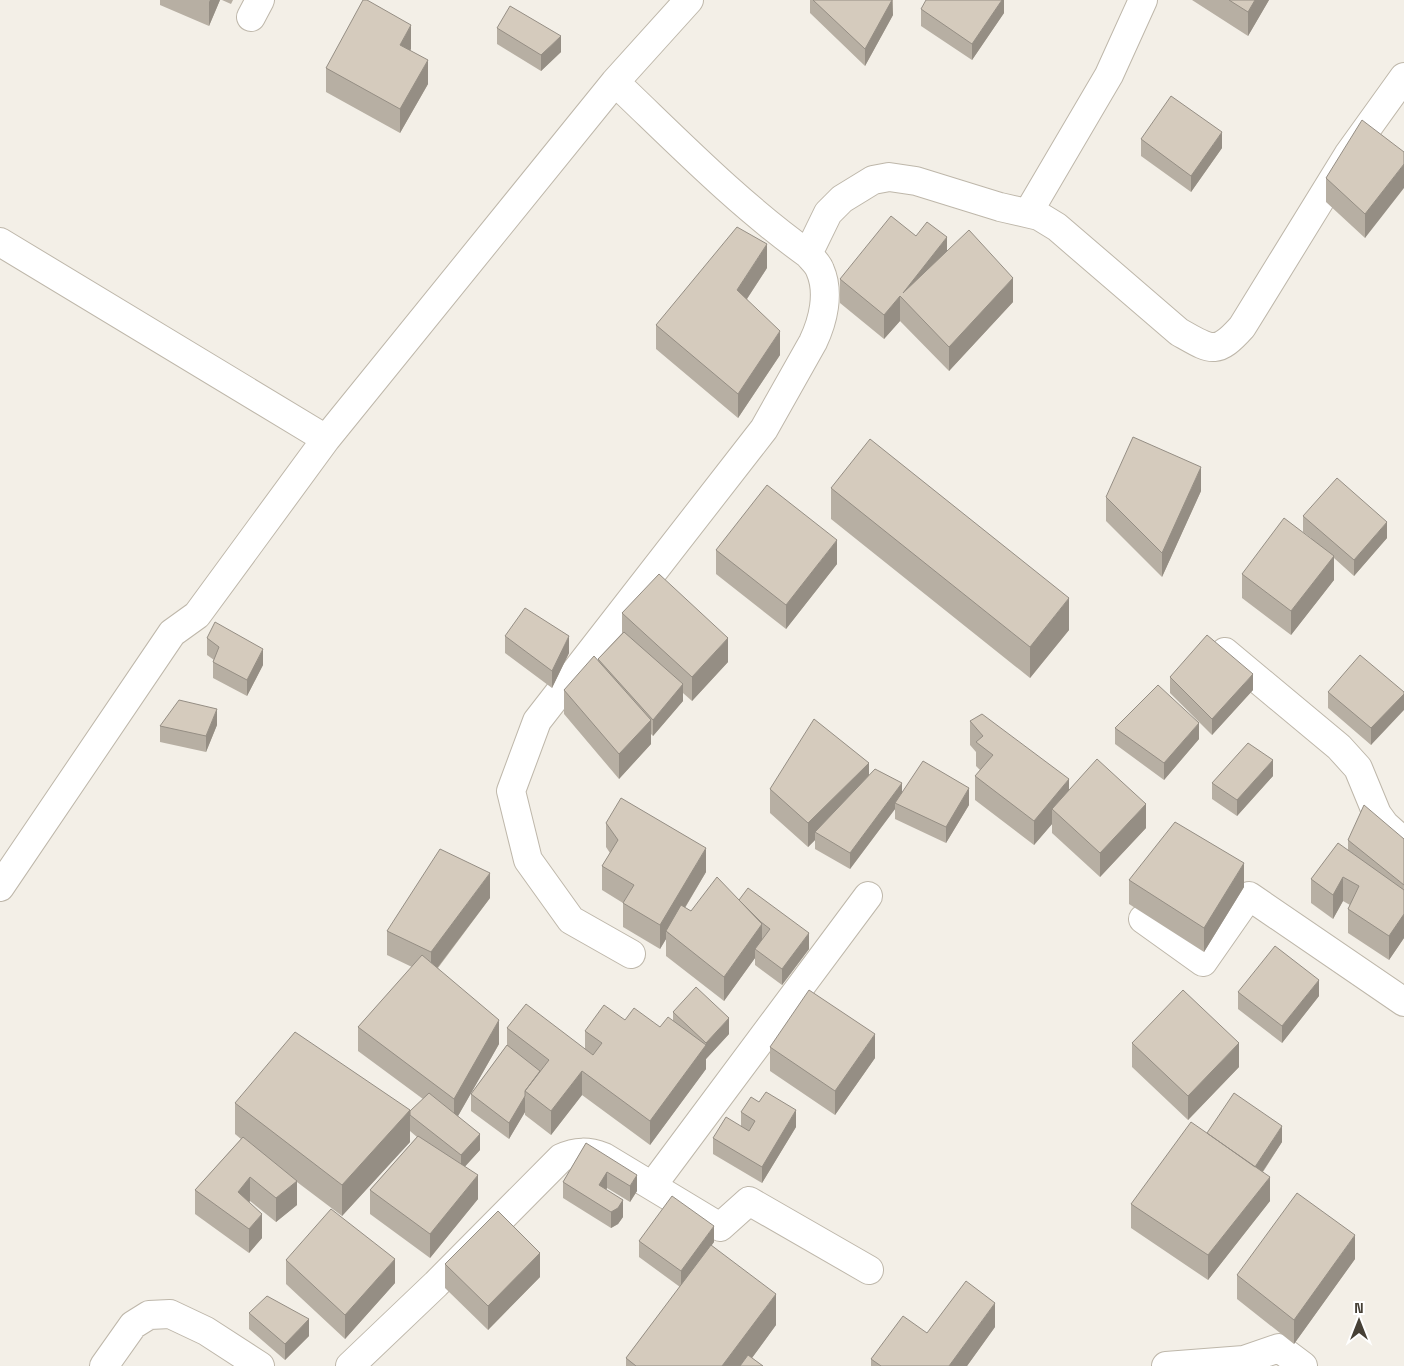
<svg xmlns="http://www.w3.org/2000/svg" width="1404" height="1366" viewBox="0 0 1404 1366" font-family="'Space Grotesk',sans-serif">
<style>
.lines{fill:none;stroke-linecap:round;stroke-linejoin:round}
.minor-casing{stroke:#beb7aa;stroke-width:30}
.minor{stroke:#fff;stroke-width:28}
.wall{fill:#b7afa3}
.shaded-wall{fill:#958e84}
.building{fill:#d5cbbd;stroke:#958e84}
</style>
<rect width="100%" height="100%" fill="#f3efe7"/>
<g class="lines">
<defs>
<path id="minor" d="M251,17L260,0
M615,82C677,141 738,204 808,254L828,213L842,199L873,180L889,177L916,181L1000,207L1039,216L1057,227L1179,332C1211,350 1216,356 1242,327L1348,155L1404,77
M1028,213L1109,75L1143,0
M0,242L326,439
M1225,652L1339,747L1358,768L1377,814L1385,825L1404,842
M0,887L172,633L197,615L326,439L615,82L689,0
M1143,919L1203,962L1249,896L1404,1002
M631,954L571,920L528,860L511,791L537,721L764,429L813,342C823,321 830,293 820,270C818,264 812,259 808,254
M652,1186L868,896
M104,1366L133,1325L149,1315L170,1314L206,1331L260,1366
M350,1366L436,1284L561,1158C576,1151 588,1151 604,1157L720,1227L749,1201L869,1270
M1166,1366L1244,1360L1279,1348L1303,1366"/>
</defs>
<use href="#minor" class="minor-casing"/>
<use href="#minor" class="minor"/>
</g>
<path class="wall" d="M160,0H220L209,26L160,5Z
M222,0H233L231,4Z
M810,0H893V15L865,66L810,13Z
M1004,0V13L972,60L921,26V9Z
M1192,0H1269L1248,36Z
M497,28L561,52L541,71L497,44Z
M411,49L410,50L428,84L400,133L326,92V68Z
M1141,139L1222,148L1191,192L1141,156Z
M1404,152L1365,238L1326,202V178Z
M916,236L947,252L1013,302L949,371L900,321L884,339L840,303V279Z
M767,268L747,299L780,355L738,418L656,349V325Z
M831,488L1069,630L1030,678L831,519Z
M1201,491L1162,577L1106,521V497Z
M1303,516L1387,538L1354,576L1334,558V580L1291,635L1242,598V574L1311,538L1303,532Z
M716,550L837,564L786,629L716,574Z
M622,613L728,662L692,701L683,693V701L653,736L651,734V744L619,779L564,714V690L598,661V659L622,633Z
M505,636L569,653L552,688L505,653Z
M207,638L263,665L247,696L213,678V662L214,660L207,655Z
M1170,677L1253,690L1212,735L1170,693Z
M1328,692H1404L1371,745L1328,708Z
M970,721L1069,790L1146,828L1100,877L1052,833V824L1034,845L975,800V776L980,770L976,766V752L970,745Z
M217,725L206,752L160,742V726Z
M1115,728L1199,739L1164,780L1115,744Z
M869,775L902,792L969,805L946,843L895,819V809L850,869L815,849V840L808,847L770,813V789Z
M1273,776L1237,816L1212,799V783Z
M606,823L706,872L685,908L691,911L739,900L809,949L782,985L755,965V958L724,1001L666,956V939L660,949L623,927V903L602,890V866L610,853L606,847Z
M1404,839V938L1389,960L1348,933V909L1350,905L1343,901L1333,919L1311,903V879L1348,850V840Z
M1129,880L1244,887L1204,952L1129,904Z
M490,898L438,968L499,1044L458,1116L480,1150L465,1166L478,1199L430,1258L370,1214V1190L417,1137L410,1131V1142L342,1216L297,1182V1205L276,1222L250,1201L249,1202L262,1238L249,1253L195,1214V1190L241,1139L235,1134V1103L410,1111L423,1099L358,1051V1027L412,967L387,955V931Z
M1238,992L1319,996L1282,1043L1238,1009Z
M673,1012L729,1034L706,1059V1069L650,1145L582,1095L551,1135L525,1115V1112L509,1139L471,1111V1094L507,1045V1028L585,1049V1031L625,1020L660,1027L673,1021Z
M1132,1043L1239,1067L1188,1120L1132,1067Z
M770,1047L875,1058L835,1115L770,1071Z
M741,1112L796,1127L762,1183L713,1154V1138L741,1126Z
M1207,1133L1282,1142L1263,1172L1270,1201L1208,1280L1131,1228V1204Z
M586,1143L637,1191L630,1202L607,1188L606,1190L623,1217L618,1224L611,1228L563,1198V1182Z
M639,1241L714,1242L711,1246L776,1325L752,1358L763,1366H626V1358L680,1287L639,1257Z
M1355,1259L1294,1344L1237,1299V1275Z
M286,1260L395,1283L345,1339L286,1284Z
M445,1264L540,1277L488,1330L445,1288Z
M249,1313L309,1336L285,1360L249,1329Z
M995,1327L967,1366H871V1359L927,1333Z"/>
<path class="shaded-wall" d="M210,0H220L209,26V2Z
M892,0L893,15L865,66V49Z
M1002,0H1004V13L972,60V44Z
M1255,0H1269L1248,36V12Z
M411,25V49L400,69V45Z
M561,36V52L541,71V55Z
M428,60V84L400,133V109Z
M1222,132V148L1191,192V176Z
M1404,164V188L1365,238V214Z
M947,237V261L903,293Z
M767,244V268L737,314V290Z
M1013,278V302L949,371V347Z
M900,296V321L884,339V315Z
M780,331V355L738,418V394Z
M1201,467V491L1162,577V553Z
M1387,522V538L1354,576V560Z
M837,540V564L786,629V605Z
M1334,556V580L1291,635V611Z
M1069,598V630L1030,678V647Z
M569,636V653L552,688V671Z
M728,638V662L692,701V677Z
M263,649V665L247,696V680Z
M1253,674V690L1212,735V719Z
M683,684V701L653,736V720Z
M1404,694V710L1371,745V728Z
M217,709V725L206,752V736Z
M651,720V744L619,779V754Z
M1199,723V739L1164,780V763Z
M1273,760V776L1237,816V800Z
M869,763V787L815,832V840L808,847V823Z
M1069,779V803L1052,809V824L1034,845V821Z
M902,783V799L895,803V809L850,869V853Z
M969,788V805L946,843V827Z
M1146,804V828L1100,877V853Z
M706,848V872L669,934L666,931V939L660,949V925Z
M1244,863V887L1204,952V928Z
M490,873V898L431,976V952Z
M1343,877V901L1333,919V895Z
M1404,914V938L1389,960V936Z
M762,924V948L755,949V958L724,1001V977Z
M809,933V949L782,985V969Z
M1319,980V996L1282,1043V1026Z
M729,1018V1034L706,1059V1043Z
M499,1020V1044L454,1123V1099Z
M875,1034V1058L835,1115V1091Z
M1239,1043V1067L1188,1120V1096Z
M706,1045V1069L650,1145V1121Z
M582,1071V1095L551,1135V1111Z
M525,1096V1112L509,1139V1123Z
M410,1110V1142L342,1216V1185Z
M796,1110V1127L762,1183V1167Z
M1282,1126V1142L1255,1183V1167Z
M480,1134V1150L461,1171V1155Z
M607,1172V1188L599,1202V1185Z
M478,1175V1199L430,1258V1234Z
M637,1175V1191L630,1202V1186Z
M250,1177V1201L238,1216V1192Z
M1270,1177V1201L1208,1280V1255Z
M297,1181V1205L276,1222V1198Z
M623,1200V1217L618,1224L611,1228V1212Z
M262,1214V1238L249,1253V1229Z
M714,1226V1242L681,1287V1271Z
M1355,1235V1259L1294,1344V1320Z
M540,1253V1277L488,1330V1306Z
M395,1259V1283L345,1339V1315Z
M776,1294V1325L746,1366H722Z
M995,1303V1327L967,1366H949Z
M309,1319V1336L285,1360V1344Z"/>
<path class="building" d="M363,0H367L411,25L400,45L428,60L400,109L326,68Z
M813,0H892L865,49Z
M926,0H1002L972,44L921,9Z
M1229,0H1255L1248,12Z
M510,6L561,36L541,55L497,28Z
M1171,96L1222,132L1191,176L1141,139Z
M1362,120L1404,152V164L1365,214L1326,178Z
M891,216L916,236L927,222L947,237L903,293L969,230L1013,278L949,347L900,296L884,315L840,279Z
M737,227L767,244L737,290L780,331L738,394L656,325Z
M1133,437L1201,467L1162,553L1106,497Z
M870,439L1069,598L1030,647L831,488Z
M1337,478L1387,522L1354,560L1303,516Z
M767,485L837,540L786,605L716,550Z
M1284,518L1334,556L1291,611L1242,574Z
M659,574L728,638L692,677L622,613Z
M525,608L569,636L552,671L505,636Z
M215,622L263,649L247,680L213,662L219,647L207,638Z
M624,632L683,684L653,720L598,659Z
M1207,635L1253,674L1212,719L1170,677Z
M1360,655L1404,692V694L1371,728L1328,692Z
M594,656L651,720L619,754L564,690Z
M1158,685L1199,723L1164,763L1115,728Z
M179,700L217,709L206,736L160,726Z
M982,714L1069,779L1034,821L975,776L993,755L976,742L983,736L970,721Z
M814,719L869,763L808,823L770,789Z
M1248,743L1273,760L1237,800L1212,783Z
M1097,759L1146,804L1100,853L1052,809Z
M923,761L969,788L946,827L895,803Z
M875,769L902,783L850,853L815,832Z
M621,798L706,848L660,925L623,903L634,885L602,866L618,840L606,823Z
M1364,805L1404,839V885L1348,840Z
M1175,822L1244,863L1204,928L1129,880Z
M1338,843L1404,890V914L1389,936L1348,909L1359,886L1343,877L1333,895L1311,879Z
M440,849L490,873L431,952L387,931Z
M717,877L762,924L724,977L666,931L681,905L691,911Z
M748,888L809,933L782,969L755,949L770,929L761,922L739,900Z
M1275,946L1319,980L1282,1026L1238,992Z
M422,955L499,1020L454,1099L358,1027Z
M696,987L729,1018L706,1043L673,1012Z
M809,990L875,1034L835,1091L770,1047Z
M1183,990L1239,1043L1188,1096L1132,1043Z
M526,1004L593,1055L602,1043L585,1031L604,1005L625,1020L634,1008L660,1027L668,1017L706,1045L650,1121L582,1071L551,1111L525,1091L549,1060L507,1028Z
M295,1032L410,1110L342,1185L235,1103Z
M507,1045L540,1071L525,1091V1096L509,1123L471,1094Z
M766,1092L796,1110L762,1167L713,1138L726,1117L749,1131L755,1121L741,1112L751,1097L759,1102Z
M429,1093L480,1134L461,1155L410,1115V1111Z
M1234,1093L1282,1126L1255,1167L1207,1133Z
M1191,1122L1270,1177L1208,1255L1131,1204Z
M418,1136L478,1175L430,1234L370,1190Z
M243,1137L297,1181L276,1198L250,1177L238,1192L262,1214L249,1229L195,1190Z
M586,1143L637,1175L630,1186L607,1172L599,1185L623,1200L618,1208L611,1212L563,1182Z
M1297,1193L1355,1235L1294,1320L1237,1275Z
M672,1196L714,1226L681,1271L639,1241Z
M331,1209L395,1259L345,1315L286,1260Z
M498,1211L540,1253L488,1306L445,1264Z
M711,1245L776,1294L722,1366H636L626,1358Z
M966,1281L995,1303L949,1366H881L871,1359L903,1316L927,1333Z
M267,1296L309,1319L285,1344L249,1313Z
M748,1355L763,1366H740Z"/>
<g transform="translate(1359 1321)" stroke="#ffffff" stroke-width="4" paint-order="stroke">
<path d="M0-4L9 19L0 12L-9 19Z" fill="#464036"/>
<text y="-8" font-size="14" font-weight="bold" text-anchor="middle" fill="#464036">N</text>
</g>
</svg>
